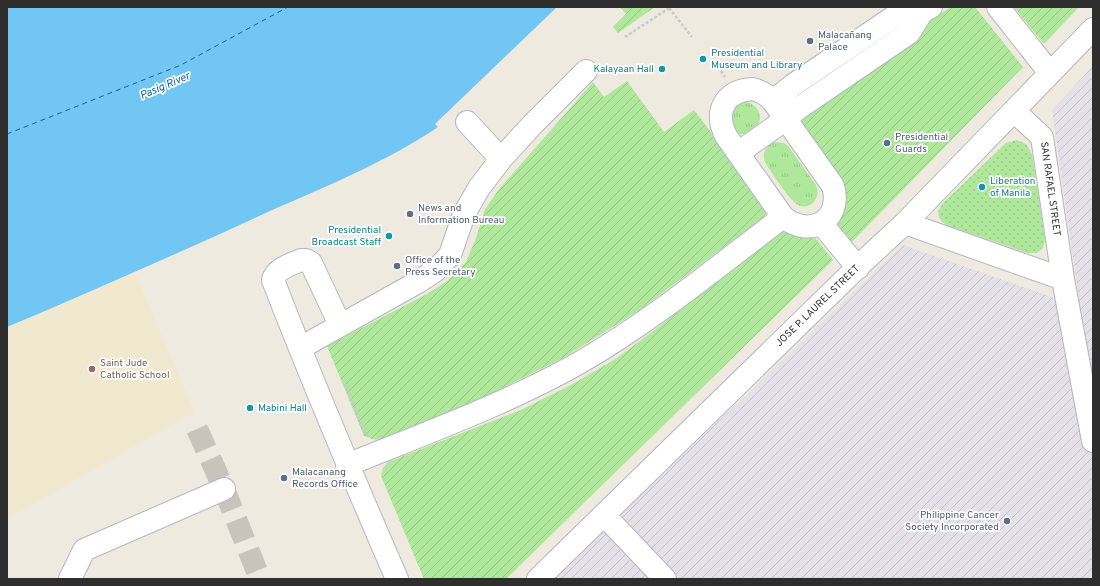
<svg xmlns="http://www.w3.org/2000/svg" width="1100" height="586" viewBox="0 0 1100 586" font-family="Overpass,sans-serif">
<style>
.industrial{fill:url(#industrial-furrows)}
.education{fill:#f1e9cf}
.grass{fill:url(#grass-tufts)}
.park{fill:url(#park-dots)}
.garden{fill:url(#garden-furrows)}
.water{fill:#71c6f3}
.lines{fill:none;stroke-linecap:round;stroke-linejoin:round}
.ferry{stroke:#0963a6;stroke-width:1;stroke-dasharray:5 4;stroke-linecap:butt}
.minor-tunnel{stroke:#c8c4bc;stroke-width:22;stroke-dasharray:22 11;stroke-linecap:butt}
.minor-casing{stroke:#b4b5c1;stroke-width:24}
.path{stroke:#c9c9c9;stroke-width:2.5;stroke-dasharray:3 2;stroke-linecap:butt}
.minor{stroke:#fff;stroke-width:22}
.service-dot{fill:#5c6f8a;stroke:#fff;stroke-width:1.5}
.culture-dot{fill:#0f9aa8;stroke:#fff;stroke-width:1.5}
.education-dot{fill:#8d6e63;stroke:#fff;stroke-width:1.5}
.labels{text-anchor:middle;dominant-baseline:central;stroke-width:3.5;stroke-linejoin:round;paint-order:stroke}
.service-label{font-size:10px;fill:#4e5e75;stroke:#fff;text-anchor:start}
.culture-label{font-size:10px;fill:#0d838f;stroke:#fff;text-anchor:start}
.street-label{font-size:10px;fill:#2e2e2e;stroke:#fff}
.education-label{font-size:10px;fill:#785e54;stroke:#fff;text-anchor:start}
.water-label{font-size:11px;font-style:italic;fill:#0963a6;stroke:#fff}
</style>
<defs>
<pattern id="industrial-furrows" width="10" height="10" patternUnits="userSpaceOnUse"><rect width="10" height="10" fill="#e3e0e8"/><path d="M-1 1l2-2M0 10L10 0M9 11l2-2" fill="none" stroke="#c3c0c7"/></pattern>
<pattern id="grass-tufts" width="24" height="20" patternUnits="userSpaceOnUse"><rect width="24" height="20" fill="#afe79b"/><path d="M3 7l-1-3M5 7V3M7 7l1-3M15 17l-1-3M17 17v-4M19 17l1-3" fill="none" stroke="#97c686"/></pattern>
<pattern id="park-dots" width="8" height="8" patternUnits="userSpaceOnUse"><rect width="8" height="8" fill="#afe79b"/><path d="M2 2h.1M6 6h.1" fill="none" stroke="#97c686" stroke-width="1.8" stroke-linecap="round"/></pattern>
<pattern id="garden-furrows" width="10" height="10" patternUnits="userSpaceOnUse"><rect width="10" height="10" fill="#afe79b"/><path d="M-1 1l2-2M0 10L10 0M9 11l2-2" fill="none" stroke="#97c686"/></pattern>
</defs>
<rect width="100%" height="100%" fill="#efeae0"/>
<path class="industrial" d="M1093,66V579H553L903,245L1080,307L1052,110Z"/>
<path class="education" d="M135,272L195,412L7,519V327Z"/>
<path class="grass" d="M744,101C771,107 761,140 735,133L727,112L730,107Z
M775,142L784,143L788,146L816,185C823,200 806,214 794,202C784,192 774,176 766,164C761,154 765,146 775,142Z"/>
<path class="park" d="M1017,140L1026,144L1032,154L1045,239L1043,248L1037,253H1028L946,225L939,218L938,211L943,203L1006,143Z"/>
<path class="garden" d="M620,7H655L618,33L613,27L626,14Z
M951,7H975L1023,67L852,242L833,219C839,211 846,203 845,192C843,177 813,142 802,128V120L806,114L929,21Z
M1014,7H1079L1044,44Z
M627,81L664,132L694,110L765,203L767,212L763,218L638,311L563,358L484,397L379,440L372,439L364,436L327,346L427,294L447,281L466,262L476,238L485,209L500,188L593,82L604,97Z
M785,229L813,235L833,260L506,579H424L381,476L383,468L388,462L521,410L571,385L617,358L660,326L777,232Z"/>
<path class="water" d="M7,7H557L435,124L438,127C386,162 327,186 270,211C183,251 95,290 7,327Z"/>
<g class="lines">
<path class="ferry" d="M7,134L181,65L288,7"/>
<path class="minor-tunnel" d="M197,429L224,489L260,579"/>
<defs>
<path id="minor" d="M998,7L1050,73
M752,89C761,91 766,94 773,101L833,186C843,220 810,239 783,217L726,136C714,112 724,91 752,89Z
M773,101L793,85L895,16L908,11L922,12
M1014,111L1042,137L1063,279L1093,441
M467,122L501,159
M738,153L786,119L796,110L909,33L922,12L931,7
M821,223L858,268
M905,223L1063,279
M340,325L311,263L306,260H301C292,264 275,269 273,280C312,381 354,480 397,579
M300,348L418,282L436,270L450,255L464,214L479,188L501,159L533,124L586,71
M347,465C426,433 506,404 579,363C652,321 717,267 783,217
M604,515L665,579
M70,579L84,550L224,489
M538,579L865,260L905,223L1093,29"/>
</defs>
<use href="#minor" class="minor-casing"/>
<path class="path" d="M669,8L692,37
M625,37L671,7
M721,71L725,77
M345,384L365,433L369,435"/>
<use href="#minor" class="minor"/>
</g>
<g class="service-dot">
<circle cx="810" cy="41" r="4"/>
<circle cx="887" cy="143" r="4"/>
<circle cx="410" cy="214" r="4"/>
<circle cx="397" cy="266" r="4"/>
<circle cx="284" cy="478" r="4"/>
<circle cx="1007" cy="521" r="4"/>
</g>
<g class="culture-dot">
<circle cx="703" cy="59" r="4"/>
<circle cx="662" cy="69" r="4"/>
<circle cx="982" cy="187" r="4"/>
<circle cx="389" cy="236" r="4"/>
<circle cx="250" cy="408" r="4"/>
</g>
<circle class="education-dot" cx="92" cy="369" r="4"/>
<g class="labels">
<g class="service-label">
<text x="818" y="35">Malacañang<tspan x="818" dy="12">Palace</tspan></text>
<text x="895" y="137">Presidential<tspan x="895" dy="12">Guards</tspan></text>
<text x="418" y="208">News and<tspan x="418" dy="12">Information Bureau</tspan></text>
<text x="405" y="260">Office of the<tspan x="405" dy="12">Press Secretary</tspan></text>
<text x="292" y="472">Malacanang<tspan x="292" dy="12">Records Office</tspan></text>
<text x="999" y="515" text-anchor="end">Philippine Cancer<tspan x="999" dy="12">Society Incorporated</tspan></text>
</g>
<g class="culture-label">
<text x="711" y="53">Presidential<tspan x="711" dy="12">Museum and Library</tspan></text>
<text x="654" y="69" text-anchor="end">Kalayaan Hall</text>
<text x="990" y="181">Liberation<tspan x="990" dy="12">of Manila</tspan></text>
<text x="381" y="230" text-anchor="end">Presidential<tspan x="381" dy="12">Broadcast Staff</tspan></text>
<text x="258" y="408">Mabini Hall</text>
</g>
<g class="street-label">
<text transform="translate(1050 189) rotate(82)">SAN RAFAEL STREET</text>
<text transform="translate(818 306) rotate(-44)">JOSE P. LAUREL STREET</text>
</g>
<g class="education-label">
<text x="100" y="363">Saint Jude<tspan x="100" dy="12">Catholic School</tspan></text>
</g>
<g class="water-label">
<text transform="translate(165 86) rotate(-23)">Pasig River</text>
</g>
</g>
<rect width="1100" height="586" fill="none" stroke="#2e2e2e" stroke-width="16"/>
</svg>
